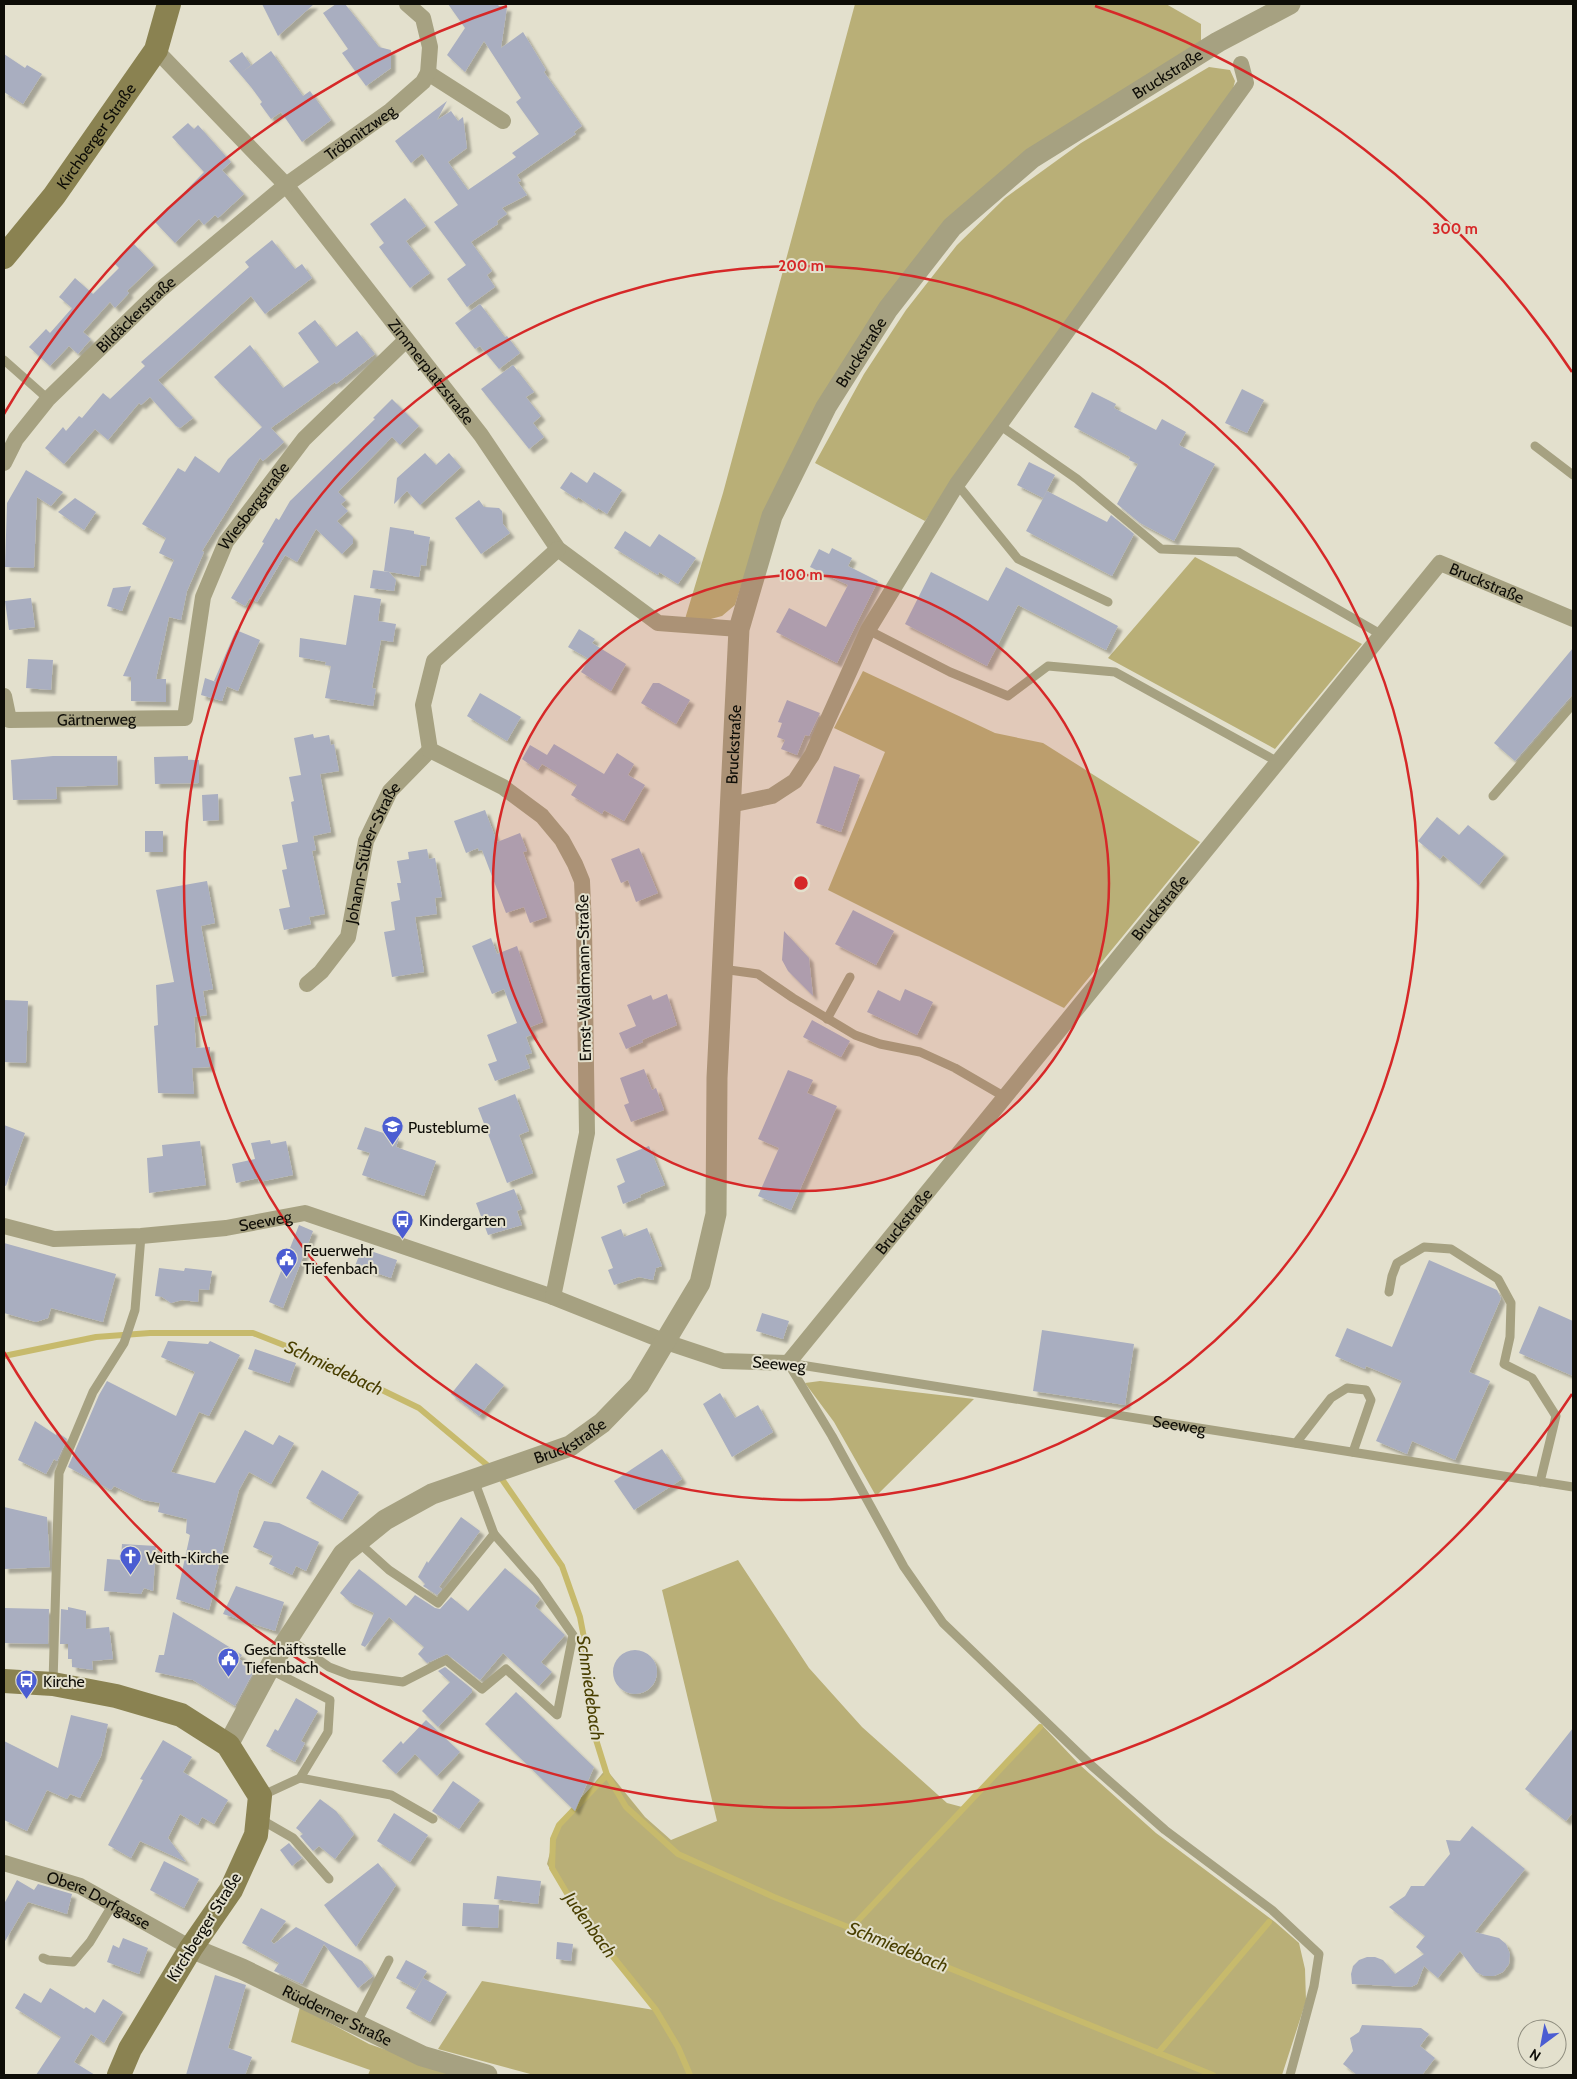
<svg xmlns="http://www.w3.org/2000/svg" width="1577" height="2079" viewBox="0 0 1577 2079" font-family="Cabin,sans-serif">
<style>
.green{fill:#b9af77}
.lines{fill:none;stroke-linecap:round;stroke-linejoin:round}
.stream{stroke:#c7ba6c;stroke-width:6}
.building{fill:#a9aec0;filter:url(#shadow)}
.service{stroke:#a6a181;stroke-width:9}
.minor{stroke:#a6a181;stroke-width:16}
.tertiary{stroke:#a6a181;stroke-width:21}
.secondary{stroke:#8a8251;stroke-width:24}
.ring{fill:none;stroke:#d62828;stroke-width:2.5}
.labels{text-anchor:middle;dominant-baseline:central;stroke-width:4;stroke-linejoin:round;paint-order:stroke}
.street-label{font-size:16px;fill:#0e0d07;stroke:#e3e0cd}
.poi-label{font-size:16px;fill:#0e0d07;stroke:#e3e0cd;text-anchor:start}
.water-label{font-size:18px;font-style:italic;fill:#493f00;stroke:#e3e0cd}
.centre{fill:#d62828;stroke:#e3e0cd;stroke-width:2.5}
.ring-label{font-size:15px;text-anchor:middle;font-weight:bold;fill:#d62828;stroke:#e3e0cd;stroke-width:4;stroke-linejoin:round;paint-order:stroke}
</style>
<defs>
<filter id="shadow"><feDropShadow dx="4.5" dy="4.5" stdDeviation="1" flood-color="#0004"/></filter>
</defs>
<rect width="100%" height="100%" fill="#e3e0cd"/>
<path class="green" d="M855,4H1166L1201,24V51L950,222L764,514L735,605L722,616L707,620L685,619L723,493Z
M1209,67L1230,70L1235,81L1233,89L925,521L815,463L864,374L906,310L957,245L1005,198L1081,143Z
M1195,557L1362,644L1275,749L1108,658Z
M863,671L995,733L1043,743L1200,842L1064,1008L828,890L885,752L834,728Z
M820,1381L974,1399L876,1496L834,1422L805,1383Z
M738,1560L809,1668L862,1727L947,1803L962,1807L1041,1724L1080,1765L1156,1833L1275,1922L1299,1943L1305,1969L1306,2001L1282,2075H534L438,2049L482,1981L654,2010L584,1926L547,1864L556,1829L606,1769L645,1817L671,1840L717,1821L662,1590Z
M300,2007L369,2044L458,2075H368L370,2070L291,2042Z"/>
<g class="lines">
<path class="stream" d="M4,1356L96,1337L150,1333H253L314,1357L419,1408L499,1475L562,1566L580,1617L585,1643L587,1688L593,1730L607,1775L626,1807L678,1854L774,1897L1213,2075
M607,1775L559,1825L553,1839L552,1868L581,1917L656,2010L678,2047L690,2075
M851,1928L1040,1727
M1158,2053L1269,1922"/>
</g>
<path class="building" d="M262,4H314L278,36Z
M336,4H345L379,47L391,50V68L366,86L342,53L348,49L323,13Z
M448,4H497L499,6L507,7L501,48L523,32L546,70L544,72L582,126L574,132L576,134L517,175L521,181L518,182L527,195L502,208L507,214L497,221L498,224L471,242L492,271L487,275L495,287L467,307L447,279L466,265L434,222L458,205L422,154L411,163L395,141L447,101L437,120L451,111L458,121L463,117L467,148L448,162L468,190L516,157L512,153L539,134L516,102L521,98L484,41L465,72L447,55L465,28Z
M271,51L303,96L310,91L331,120L302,142L281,112L271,119L260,104L262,102L251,87L229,61L242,52L251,65L241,73Z
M4,54L25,68L27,65L42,74L23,104L4,92Z
M188,123L194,129L198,125L231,162L222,170L244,194L218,218L215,215L204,225L199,219L175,243L155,222L204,172L172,137Z
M405,198L426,226L406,241L430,273L410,288L379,247L384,243L370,224Z
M272,240L295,269L302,264L312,278L265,314L251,296L158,380L193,418L180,428L176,426L150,397L141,405L139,403L108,440L95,429L64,464L45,448L63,427L66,431L79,416L82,418L103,393L110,399L145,366L141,362L249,267L245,262Z
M134,244L154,265L127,291L129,293L115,308L110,302L83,332L91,339L78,354L69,346L50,366L29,347L46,329L50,333L72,308L59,297L75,278L93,294L119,268L114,263Z
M480,304L505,337L507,336L520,353L499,369L480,346L475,349L455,323Z
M315,320L336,347L357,331L375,354L336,384L335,382L271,428L284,442L263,461L260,458L202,551L204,552L187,591L181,620L169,617L156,679H166V702L131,701V677L123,676L174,560L159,553L166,538L142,524L178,468L185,472L195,456L219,473L228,459L262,427L214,377L250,345L283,388L319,362L298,333Z
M513,365L534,392L526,397L541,416L533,423L544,437L529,449L481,389Z
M1242,389L1264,400L1247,433L1225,423Z
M1092,392L1116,404L1114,408L1156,430L1162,419L1186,432L1179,445L1215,464L1174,541L1140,523L1117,504L1138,464L1129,460L1130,457L1074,427Z
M392,399L419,426L400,445L392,437L338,492L346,500L341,504L348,511L337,521L353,537V543L342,554L316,529L297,562L285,555L257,602L250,598L245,606L231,598L264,543L262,542L276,518L279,520L290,501L375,419L373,418Z
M425,453L436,465L449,453L461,467L420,505L407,491L394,504L397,478Z
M1029,462L1055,475L1043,498L1017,485Z
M26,470L63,492L51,506L37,497L34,568L5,567L7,503Z
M571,472L587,483L594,472L622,490L607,514L598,508L597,510L578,497L577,499L560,488Z
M1047,491L1107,522L1111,515L1134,534L1112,576L1026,531Z
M75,498L96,512L84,530L58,512Z
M479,500L484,507L499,508L502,511L503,524L510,533L481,554L455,518Z
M390,527L414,531V534L430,537L426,566L421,565L419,577L384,571Z
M625,531L650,547L659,534L696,558L678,584L659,572L658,575L614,548Z
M832,548L852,558L848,566L878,581L837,663L776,632L789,608L826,627L848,585L810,567L819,549L829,554Z
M1006,567L1118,626L1106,650L1018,605L987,666L905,624L931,572L988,601Z
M373,570L389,572L396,580L394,591L370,588Z
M131,586L122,611L107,606L113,588Z
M354,595L381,599L378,621L396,624L393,642L381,640L372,688L376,689L373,706L325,698L331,666L325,665L326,662L299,657L300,638L346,645Z
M31,598L35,627L9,630L5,601Z
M579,629L595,639L592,643L626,664L611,691L581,672L589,659L568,647Z
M236,630L260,640L238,691L214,681Z
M1573,648V694L1515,761L1494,743Z
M28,659L53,660L51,690L26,688Z
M205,678L227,686L222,701L201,695Z
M653,683H659L690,700L676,724L641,703Z
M480,693L521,717L507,741L467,716Z
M787,700L820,713L809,736L805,735L797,755L781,749L785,740L777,737L782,723L778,722Z
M313,734L314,738L329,735L331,745L334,744L339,771L320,774L331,832L313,836L316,850L312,851L325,914L309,917L311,924L284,930L279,909L290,907L282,870L287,869L282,845L298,842L291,802L294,801L289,777L301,775L294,738Z
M554,744L604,774L617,753L634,764L628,775L645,785L624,821L604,810L602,814L571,795L577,785L542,764L538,770L522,759L530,745L547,755Z
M53,756H117L118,785L56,787L57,799L13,800L11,760Z
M188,756V760H199V783L155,784L154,757Z
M834,766L860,775L841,832L816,823Z
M218,794L219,820L203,821L202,795Z
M485,810L497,842L520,833L527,851L523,852L547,917L530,923L524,907L506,913L482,850L479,851L478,848L466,853L454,821Z
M1437,817L1459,835L1468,825L1504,854L1479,885L1443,855L1440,859L1418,841Z
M145,831H163V852H145Z
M639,848L658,893L636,902L628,880L621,883L611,859Z
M427,849L429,859L435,858L442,897L435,898L437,914L415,917L424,972L392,977L384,932L395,930L391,902L400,900L397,883H401L397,861L409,859L408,852Z
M207,881L215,923L201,926L213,989L203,991L207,1015L194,1017L196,1048L210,1047V1067L192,1068L194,1094L158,1093L154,1026L158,1025L156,985L174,982L156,890Z
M853,910L894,931L876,965L835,944Z
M784,931L809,958L813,996L788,971L782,960Z
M491,938L497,954L517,946L543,1022L530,1027L533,1034L526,1037L532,1053L525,1055L530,1068L495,1081L488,1064L497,1061L487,1035L517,1023L504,989L492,994L472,946Z
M905,989L933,1002L917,1035L867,1012L878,990L900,1001Z
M667,994L677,1025L642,1040L637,1028L643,1042L626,1049L619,1033L636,1026L627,1005L651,995L653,1000Z
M4,1000L28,1001L26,1063L4,1062Z
M812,1020L850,1041L841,1057L803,1037Z
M644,1069L652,1090L656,1088L664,1110L631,1122L624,1105L629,1103L620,1078Z
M788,1070L813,1080L807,1093L837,1106L791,1210L758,1196L779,1148L758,1139Z
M515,1094L529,1131L519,1135L533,1173L507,1183L478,1108Z
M4,1125L25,1133L6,1186L4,1185Z
M365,1127L399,1138L396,1147L436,1161L424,1196L362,1175L370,1153L357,1149Z
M270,1140L271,1144L286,1141L293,1175L259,1182L258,1178L236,1183L232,1164L255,1159L251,1143Z
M200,1141L206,1185L149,1193L147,1158L163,1156L162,1145Z
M649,1146L665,1185L640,1195L641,1197L623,1204L617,1186L625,1182L616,1159Z
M514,1189L522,1209L517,1211L522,1225L488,1235L476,1203Z
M299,1225L313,1231L283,1308L269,1302Z
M647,1228L662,1266L656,1268L653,1280L639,1277L614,1285L608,1270L613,1268L601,1237L621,1229L624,1237Z
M4,1243L116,1274L103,1322L51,1308L48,1318L36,1322L4,1313Z
M362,1248L397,1260L391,1278L355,1266Z
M1429,1260L1497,1290L1501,1298L1469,1372L1490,1381L1455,1460L1412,1441L1407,1454L1376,1441L1402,1381L1366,1366L1365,1369L1335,1356L1347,1328L1392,1347Z
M159,1268L184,1271L185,1268L212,1271L209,1290L199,1289L198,1302L182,1300L171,1303L162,1297L155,1296Z
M1539,1306L1573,1321V1376L1519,1353Z
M762,1313L789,1321L783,1339L756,1331Z
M1042,1330L1134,1344L1125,1405L1033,1391Z
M168,1341L208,1344L210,1341L240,1355L209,1416L199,1412L171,1472L215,1483L245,1430L273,1445L279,1435L294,1443L271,1484L249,1472L239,1490L215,1580H217L209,1610L176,1599L190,1535L186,1533L187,1519L158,1512L160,1503L143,1500L114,1486L111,1490L68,1467L99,1395L107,1381L176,1416L195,1372L161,1357Z
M255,1349L296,1363L289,1383L248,1369Z
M476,1363L504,1385L479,1416L451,1394Z
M720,1393L735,1418L758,1405L773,1432L732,1457L703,1404Z
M35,1421L56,1435L57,1432L67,1439L57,1461L54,1459L46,1474L18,1460Z
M662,1449L682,1479L634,1510L614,1481Z
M322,1470L359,1492L342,1520L306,1498Z
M4,1507L47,1517L50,1567L4,1569Z
M461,1517L480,1531L439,1587L442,1589L437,1595L423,1586L425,1584L418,1577L427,1561L428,1563Z
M264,1521L279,1523L319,1542L306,1571L296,1566L292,1575L269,1564L273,1556L253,1547Z
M122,1544L156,1546L153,1591L144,1588L141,1594L104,1591L107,1559L121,1560Z
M505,1568L539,1597L540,1599L535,1606L565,1635L541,1662L552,1672L539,1686L503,1653L480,1680L447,1654L427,1663L418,1654L424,1647L389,1617L365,1647L361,1645L374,1613L350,1602L340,1593L359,1569L406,1606L415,1595L435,1608L440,1609L451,1597L468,1611Z
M236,1586L284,1602L275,1631L223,1614Z
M68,1607L86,1611V1629L109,1627L113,1659L92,1661L93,1670L72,1667V1659H68V1644H60L61,1609L68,1610Z
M4,1608L49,1609L48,1644L4,1643Z
M173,1612L242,1655L239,1659L255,1669L235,1706L193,1680L155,1672L159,1655H164Z
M613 1672a22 22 0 1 1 44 0a22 22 0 1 1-44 0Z
M445,1667L472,1689V1692L438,1727L422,1711L450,1682L438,1671Z
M516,1692L594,1767L575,1811L485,1724Z
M296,1698L318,1711L301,1741L305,1743L295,1762L266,1746L275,1729L278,1731Z
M71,1715L108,1724L101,1756L80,1798L70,1794L67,1799L47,1790L27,1831L4,1820V1741L58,1768Z
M426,1720L460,1752L437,1776L415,1754L396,1774L382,1761L401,1741L403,1744Z
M1573,1728V1812L1566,1821L1525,1789Z
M163,1740L192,1757L183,1772L228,1800L214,1824L202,1817L198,1825L180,1814L168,1838L186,1862L140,1841L131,1858L108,1845L143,1780L140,1779Z
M453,1781L480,1800L459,1829L432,1811Z
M320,1799L336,1811L354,1834L335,1859L319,1846L313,1851L300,1836L303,1834L296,1828Z
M394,1813L428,1835L410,1862L377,1841Z
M1472,1826L1525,1869L1475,1932L1499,1938L1506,1944L1510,1954L1509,1964L1503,1972L1494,1976H1484L1476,1972L1460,1951L1438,1978L1424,1966L1417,1984L1411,1987L1352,1984L1351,1974L1353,1966L1359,1960L1367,1957H1375L1383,1960L1395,1974L1424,1954L1416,1947L1425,1936L1389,1907L1405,1896L1411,1886H1424L1450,1854L1446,1840L1460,1841Z
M289,1843L302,1858L292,1866L280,1850Z
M164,1861L199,1879L184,1908L150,1890Z
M378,1863L396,1885L356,1947L324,1905Z
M497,1876L541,1881L538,1904L494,1899Z
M17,1880L34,1890L38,1884L72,1894L67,1914L28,1902L4,1943V1904Z
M463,1903L499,1905L498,1928L462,1926Z
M261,1908L286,1921L271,1941L274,1944L296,1927L362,1961L373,1976L358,1988L324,1944L302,1984L274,1971L279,1963L242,1943Z
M123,1938L148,1948L139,1974L107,1962L113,1945L119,1948Z
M557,1942L573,1944L571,1961L556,1959Z
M406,1960L427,1971L416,1989L396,1978Z
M215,1975L246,1985L228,2048L252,2057L245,2075H186Z
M423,1978L447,1992L430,2022L406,2008Z
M50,1988L84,2009L86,2007L95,2013L103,1999L123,2012L104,2043L91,2034L74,2062L95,2075H36L61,2037L15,2008L24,1993L41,2003Z
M1362,2025L1421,2028L1429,2034L1420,2046L1435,2058L1422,2075H1357L1343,2064L1353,2051L1350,2038L1359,2032Z"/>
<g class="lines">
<g class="service">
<path d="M4,360L48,399"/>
<path d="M998,424L1077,479L1161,549L1238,552L1382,635"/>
<path d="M1535,446L1573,475"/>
<path d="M957,484L1018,559L1108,602"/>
<path d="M868,630L950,672L1008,696L1048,666L1115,672L1278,762"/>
<path d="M1493,796L1573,704"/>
<path d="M722,969L758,974L793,998L855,1035L880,1044L920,1052L955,1068L1005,1097"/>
<path d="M827,1019L850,977"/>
<path d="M1389,1292L1392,1276L1397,1263L1424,1247L1451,1249L1498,1279L1511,1303L1510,1337L1504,1364L1532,1378L1556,1416L1540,1482"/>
<path d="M788,1363L832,1436L904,1567L943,1623L1092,1766L1165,1830L1272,1910L1319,1954L1314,1986L1290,2075"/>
<path id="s1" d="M788,1363L1573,1487"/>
<path d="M1296,1443L1331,1398L1347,1388L1366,1390L1371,1400L1353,1452"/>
<path d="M358,1542L389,1570L438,1603L494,1534L474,1480"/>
<path d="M289,1639L329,1667L350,1675L403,1682L446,1660L482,1689L506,1669L557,1715L573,1635L536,1582L494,1534"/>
<path d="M53,1683L59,1473L93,1392L124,1343L135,1310L141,1236"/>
<path d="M300,1778L391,1795L433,1819"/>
<path d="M261,1796L300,1778L328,1732L330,1700L269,1669"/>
<path d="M260,1819L293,1838L329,1879"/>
<path d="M43,1958L48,1960L73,1962L90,1942L113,1904"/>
<path d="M356,2024L389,1960"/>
</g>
<g class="minor">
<path id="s2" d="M156,50L286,185L481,435L558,549L658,623L739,629"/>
<path d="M428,73L503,121"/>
<path id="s3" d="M4,463L16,439L48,399L160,290L286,185L390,111L423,82L428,73L430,47L423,18L407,4"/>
<path id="s4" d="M4,696L9,720L185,718L203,597L226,542L304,439L406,340"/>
<path d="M730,805L772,796L795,781L812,755L868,630L957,484L1246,83L1241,64"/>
<path id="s5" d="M307,984L321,972L348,937L366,841L390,791L430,750"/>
<path id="s6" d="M4,1226L54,1239L141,1236L226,1228L305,1213L553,1297L666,1342L723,1361L788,1363L1440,563L1573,619"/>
<path d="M553,1297L587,1133L584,927L582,881L575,864L562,840L542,816L503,787L430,750L423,705L434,661L558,549"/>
<path id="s7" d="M4,1863L80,1886L191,1948"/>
</g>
<g class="tertiary">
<path id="s8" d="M228,1745L271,1665L343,1554L385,1520L432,1494L570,1446L602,1423L639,1385L700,1283L716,1214L717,1078L739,629L772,516L826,407L888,309L952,227L1032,158L1218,42L1290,4"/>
<path id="s9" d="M191,1948L242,1969L422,2056L487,2075"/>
</g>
<g class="secondary">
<path id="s10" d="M4,257L54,196L156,50L169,4"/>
<path d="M4,1681L53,1684L116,1696L181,1715L228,1745L260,1796L256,1835L231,1890L191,1948L130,2049L119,2075"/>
</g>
</g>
<circle cx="801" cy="883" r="308" fill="#d62828" fill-opacity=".12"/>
<g class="ring">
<circle cx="801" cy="883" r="308"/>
<circle cx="801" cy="883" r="617"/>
<path d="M1572 1394A925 925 0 0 1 4 1352M4 414A925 925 0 0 1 507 6M1095 6A925 925 0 0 1 1572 372"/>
</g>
<defs>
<symbol id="school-pin" viewBox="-11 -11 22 30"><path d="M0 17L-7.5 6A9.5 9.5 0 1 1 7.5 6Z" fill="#4b5dd2" stroke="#e3e0cd"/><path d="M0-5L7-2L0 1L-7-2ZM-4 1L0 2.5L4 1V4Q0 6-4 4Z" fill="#fff"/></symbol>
<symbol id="bus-pin" viewBox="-11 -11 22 30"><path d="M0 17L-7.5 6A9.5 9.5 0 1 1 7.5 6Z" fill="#4b5dd2" stroke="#e3e0cd"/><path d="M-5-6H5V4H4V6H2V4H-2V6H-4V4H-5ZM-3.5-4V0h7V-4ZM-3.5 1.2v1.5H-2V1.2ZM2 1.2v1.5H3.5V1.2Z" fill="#fff"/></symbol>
<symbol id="civic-pin" viewBox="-11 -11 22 30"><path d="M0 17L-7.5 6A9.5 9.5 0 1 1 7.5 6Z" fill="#4b5dd2" stroke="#e3e0cd"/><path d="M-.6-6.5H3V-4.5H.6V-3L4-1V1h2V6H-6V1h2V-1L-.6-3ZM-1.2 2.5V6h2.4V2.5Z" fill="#fff"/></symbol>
<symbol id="church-pin" viewBox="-11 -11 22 30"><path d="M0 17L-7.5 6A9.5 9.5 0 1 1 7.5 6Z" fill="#4b5dd2" stroke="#e3e0cd"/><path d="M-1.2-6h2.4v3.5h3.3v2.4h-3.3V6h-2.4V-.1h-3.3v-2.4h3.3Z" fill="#fff"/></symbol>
</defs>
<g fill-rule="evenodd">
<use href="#school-pin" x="380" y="1114" width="25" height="34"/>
<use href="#bus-pin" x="390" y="1208" width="25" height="34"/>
<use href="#civic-pin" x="274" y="1246" width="25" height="34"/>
<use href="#church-pin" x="118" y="1544" width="25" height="34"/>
<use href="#civic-pin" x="216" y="1646" width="25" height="34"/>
<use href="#bus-pin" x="14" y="1668" width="25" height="34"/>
</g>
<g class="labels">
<g class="street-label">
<text stroke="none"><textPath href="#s8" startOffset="2069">Bruckstraße</textPath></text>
<text stroke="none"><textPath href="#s3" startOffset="489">Tröbnitzweg</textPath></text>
<text stroke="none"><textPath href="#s10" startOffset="152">Kirchberger Straße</textPath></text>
<text stroke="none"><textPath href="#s3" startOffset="200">Bildäckerstraße</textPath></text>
<text stroke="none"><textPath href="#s8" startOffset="1649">Bruckstraße</textPath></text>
<text stroke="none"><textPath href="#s2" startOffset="424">Zimmerplatzstraße</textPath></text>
<text stroke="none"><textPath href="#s4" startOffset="428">Wiesbergstraße</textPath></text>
<text stroke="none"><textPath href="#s6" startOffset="1896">Bruckstraße</textPath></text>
<text stroke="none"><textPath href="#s4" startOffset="112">Gärtnerweg</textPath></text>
<text stroke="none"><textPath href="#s8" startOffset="1229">Bruckstraße</textPath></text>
<text stroke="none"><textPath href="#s5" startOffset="151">Johann-Stüber-Straße</textPath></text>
<text stroke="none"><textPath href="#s6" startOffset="1401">Bruckstraße</textPath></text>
<text transform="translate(584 978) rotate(-91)">Ernst-Waldmann-Straße</text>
<text stroke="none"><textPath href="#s6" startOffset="264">Seeweg</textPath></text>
<text stroke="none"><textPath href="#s6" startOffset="996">Bruckstraße</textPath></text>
<text transform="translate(779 1364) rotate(5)">Seeweg</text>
<text stroke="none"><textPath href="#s1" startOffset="396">Seeweg</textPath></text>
<text stroke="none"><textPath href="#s8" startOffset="479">Bruckstraße</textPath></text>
<text stroke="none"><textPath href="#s7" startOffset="102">Obere Dorfgasse</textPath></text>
<text transform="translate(204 1927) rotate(-58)">Kirchberger Straße</text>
<text stroke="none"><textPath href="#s9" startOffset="161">Rüdderner Straße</textPath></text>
</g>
<g class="poi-label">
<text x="408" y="1127">Pusteblume</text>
<text x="419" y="1220">Kindergarten</text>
<text x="303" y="1250">Feuerwehr<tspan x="303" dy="18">Tiefenbach</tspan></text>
<text x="146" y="1557">Veith-Kirche</text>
<text x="244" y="1649">Geschäftsstelle<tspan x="244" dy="18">Tiefenbach</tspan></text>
<text x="43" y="1681">Kirche</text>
</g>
<g class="water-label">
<text transform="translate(334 1368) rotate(25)">Schmiedebach</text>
<text transform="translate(590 1688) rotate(82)">Schmiedebach</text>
<text transform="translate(590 1925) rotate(54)">Judenbach</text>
<text transform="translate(898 1947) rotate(22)">Schmiedebach</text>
</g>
</g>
<circle cx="801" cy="883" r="8" class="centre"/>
<g class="ring-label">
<text x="1455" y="234">300 m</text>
<text x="801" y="271">200 m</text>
<text x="801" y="580">100 m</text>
</g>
<rect width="1577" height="2079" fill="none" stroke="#0e0d07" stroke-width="10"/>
<g transform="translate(1542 2044) rotate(212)"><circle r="24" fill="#e3e0cd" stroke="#8e8c7e"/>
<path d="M0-4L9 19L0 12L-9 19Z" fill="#4b5dd2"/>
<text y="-8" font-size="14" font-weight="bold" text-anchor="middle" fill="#0e0d07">N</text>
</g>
</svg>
